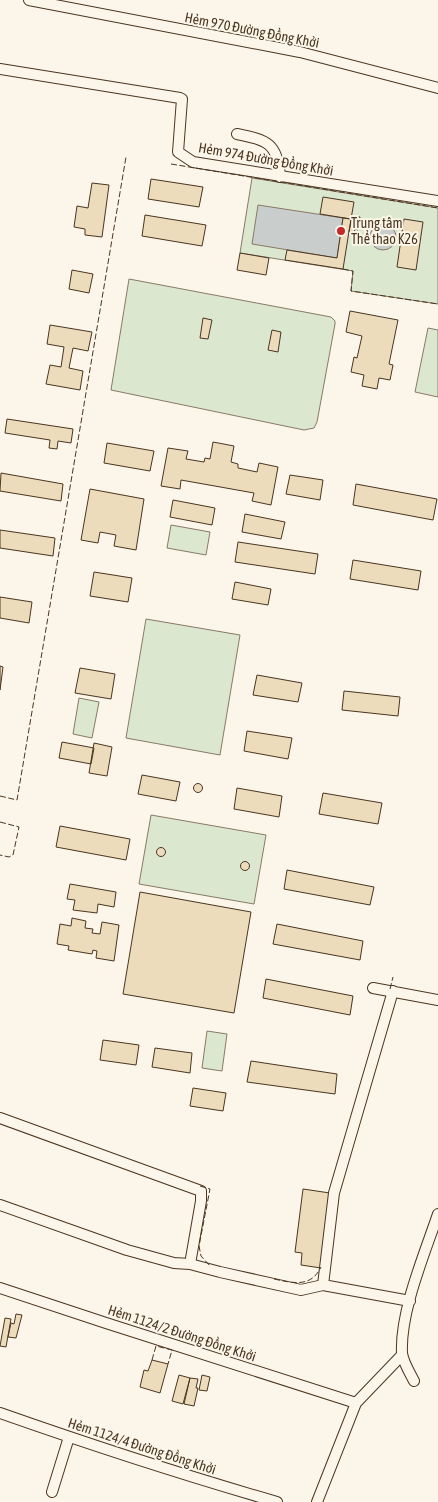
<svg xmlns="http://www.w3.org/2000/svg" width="438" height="1502" viewBox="0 0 438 1502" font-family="'Asap Condensed',sans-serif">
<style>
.green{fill:#dce7d0;stroke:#887966}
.water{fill:#c9cecd;stroke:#887966}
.building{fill:#ecdcbc;stroke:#4a3520}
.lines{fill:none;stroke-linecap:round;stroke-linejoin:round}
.minor-casing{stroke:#4a3520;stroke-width:12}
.minor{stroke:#fbf6e9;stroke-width:10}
.fence{stroke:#4a3520;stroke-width:1;stroke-dasharray:6 2.5;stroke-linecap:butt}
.poi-dot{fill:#c62828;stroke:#fbf6e9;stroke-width:2}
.labels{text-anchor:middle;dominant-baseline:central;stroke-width:4;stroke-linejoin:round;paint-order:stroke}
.street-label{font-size:14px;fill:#4a3520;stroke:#fbf6e9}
.poi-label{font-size:14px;fill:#4a3520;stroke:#fbf6e9;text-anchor:start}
</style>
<rect width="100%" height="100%" fill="#fbf6e9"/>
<path class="green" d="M252,178L438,208V304L351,291L353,271L240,253Z
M129,279L331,317L335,321V324L317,422L314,428L304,430L111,390Z
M428,328L438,330V397L415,392Z
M171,525L210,532L206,555L167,548Z
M146,619L240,635L220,755L126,738Z
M79,698L99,702L92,738L73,734Z
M151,815L266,835L254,904L139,884Z
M207,1031L227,1034L222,1071L202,1068Z"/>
<path class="water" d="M258,205L343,218L337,258L252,244Z
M370 237a13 13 0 1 1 26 0a13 13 0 1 1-26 0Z"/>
<path class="building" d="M151,179L203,187L199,207L148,199Z
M92,183L109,185L102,237L85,235V229L74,227L77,206L88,208Z
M323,197L354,202L351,219L320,214Z
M145,215L206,225L202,246L142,236Z
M352,216L360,217L358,230L355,229L354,233L349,232Z
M343,218L351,219L343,269L285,260L287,250L337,258Z
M404,219L423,222L416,270L397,267Z
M240,253L269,258L266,275L237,270Z
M72,270L93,274L89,293L69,289Z
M350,311L398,320L389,364L393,365L390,380L379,378L377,389L362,386L364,375L351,372L354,357L357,358L362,336L346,332Z
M203,318L212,320L208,339L200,338Z
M50,325L92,332L88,351L73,348L69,368L83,371L80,390L46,384L50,365L61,367L64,347L47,344Z
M272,330L281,332L278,352L268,350Z
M7,419L73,429L71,443L58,441L57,449L49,448L50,440L5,433Z
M213,442L234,446L231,462L238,464V468L257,472L259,463L278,467L271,505L252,501L254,493L181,480L180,489L161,486L168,448L188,451L186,459L204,462L205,458L210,459Z
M107,443L154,451L150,471L104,463Z
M1,473L63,484L61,501L0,491Z
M290,475L323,480L320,500L286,494Z
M356,484L437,499L433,520L353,505Z
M90,489L144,499L136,550L114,546L116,535L100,532L98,543L81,540Z
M173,500L215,508L212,525L170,517Z
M245,514L285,522L281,539L242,532Z
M0,530L55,538L53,556L0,548Z
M238,542L318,554L315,574L235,562Z
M353,560L421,571L418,590L350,579Z
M94,572L132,578L128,602L90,596Z
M235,582L271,589L268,605L232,599Z
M0,597L32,602L29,623L0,618Z
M0,666L3,667L0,690Z
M80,668L115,674L111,699L75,693Z
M257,675L302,683L298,702L253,695Z
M344,691L400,697L398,716L342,710Z
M247,731L292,738L288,759L244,751Z
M62,742L94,748L91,764L59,758Z
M94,743L112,747L107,776L89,773Z
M142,775L180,782L176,801L138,794Z
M193.5 788a4.5 4.5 0 1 1 9 0a4.5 4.5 0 1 1-9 0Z
M237,788L282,796L279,817L234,809Z
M323,793L382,803L378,824L319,814Z
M60,826L130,839L126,860L56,847Z
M156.5 852a4.5 4.5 0 1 1 9 0a4.5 4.5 0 1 1-9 0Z
M240.5 866a4.5 4.5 0 1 1 9 0a4.5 4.5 0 1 1-9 0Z
M287,870L374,887L370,905L284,889Z
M70,884L116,892L114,907L98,904L97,913L73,910L75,900L67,899Z
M140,892L251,912L234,1013L123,994Z
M72,918L86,921L85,928L93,929L92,933L100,934L102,922L119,925L114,961L96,958L97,951L93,950L92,954L68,950L69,946L57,944L60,924L71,926Z
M277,924L363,941L360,960L273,944Z
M266,979L353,996L350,1015L263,998Z
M103,1040L139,1045L136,1065L100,1060Z
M155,1048L192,1053L190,1073L152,1067Z
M251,1061L337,1074L335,1094L247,1082Z
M193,1088L226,1093L223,1111L190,1106Z
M303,1189L330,1193L321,1268L301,1265L302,1253L295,1252Z
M16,1314L22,1315L16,1338L8,1337L11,1323L14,1324Z
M5,1318L11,1319L6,1347L0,1346Z
M152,1360L168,1364L160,1393L140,1387L144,1370L148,1371Z
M179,1375L190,1378L183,1404L172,1401Z
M202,1375L210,1377L207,1391L199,1390Z
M190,1378L198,1379L196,1388H198L194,1406L184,1404Z"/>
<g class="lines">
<defs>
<path id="minor" d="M29,0L300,52L438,88
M0,69L180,98L182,99L178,152L193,162L438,201
M237,134C267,140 278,143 280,177
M373,988L438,1000
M0,1118L201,1191V1201L190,1264
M0,1205L127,1250L174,1263L190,1264L220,1272L301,1290L323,1285L410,1301
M323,1285L334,1193L393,991
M0,1288L106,1323L356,1403
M414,1381C410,1373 403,1362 402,1353C400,1311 425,1253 438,1214
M0,1413C91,1445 183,1475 277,1502
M52,1492L69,1437
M317,1502L356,1403L402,1355"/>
</defs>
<use href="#minor" class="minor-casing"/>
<use href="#minor" class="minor"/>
<path class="fence" d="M171,164L438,208
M343,269L353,271L351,291L438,304
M0,796L17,800L126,157
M0,822L19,827L13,855L9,857L0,855
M390,989L393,977
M200,1186L210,1189L199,1246L201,1256L210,1266
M274,1279C293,1283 311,1288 321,1267
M152,1360L156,1346L172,1350L168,1364"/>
</g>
<circle class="poi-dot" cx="341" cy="231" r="5"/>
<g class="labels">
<g class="street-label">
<text transform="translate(252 30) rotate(11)">Hẻm 970 Đường Đồng Khởi</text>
<text transform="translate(266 159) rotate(10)">Hẻm 974 Đường Đồng Khởi</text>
<text transform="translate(182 1333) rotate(18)">Hẻm 1124/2 Đường Đồng Khởi</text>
<text transform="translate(142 1446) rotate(18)">Hẻm 1124/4 Đường Đồng Khởi</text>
</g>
<g class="poi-label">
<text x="351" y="223">Trung tâm<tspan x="351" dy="16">Thể thao K26</tspan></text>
</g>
</g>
</svg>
